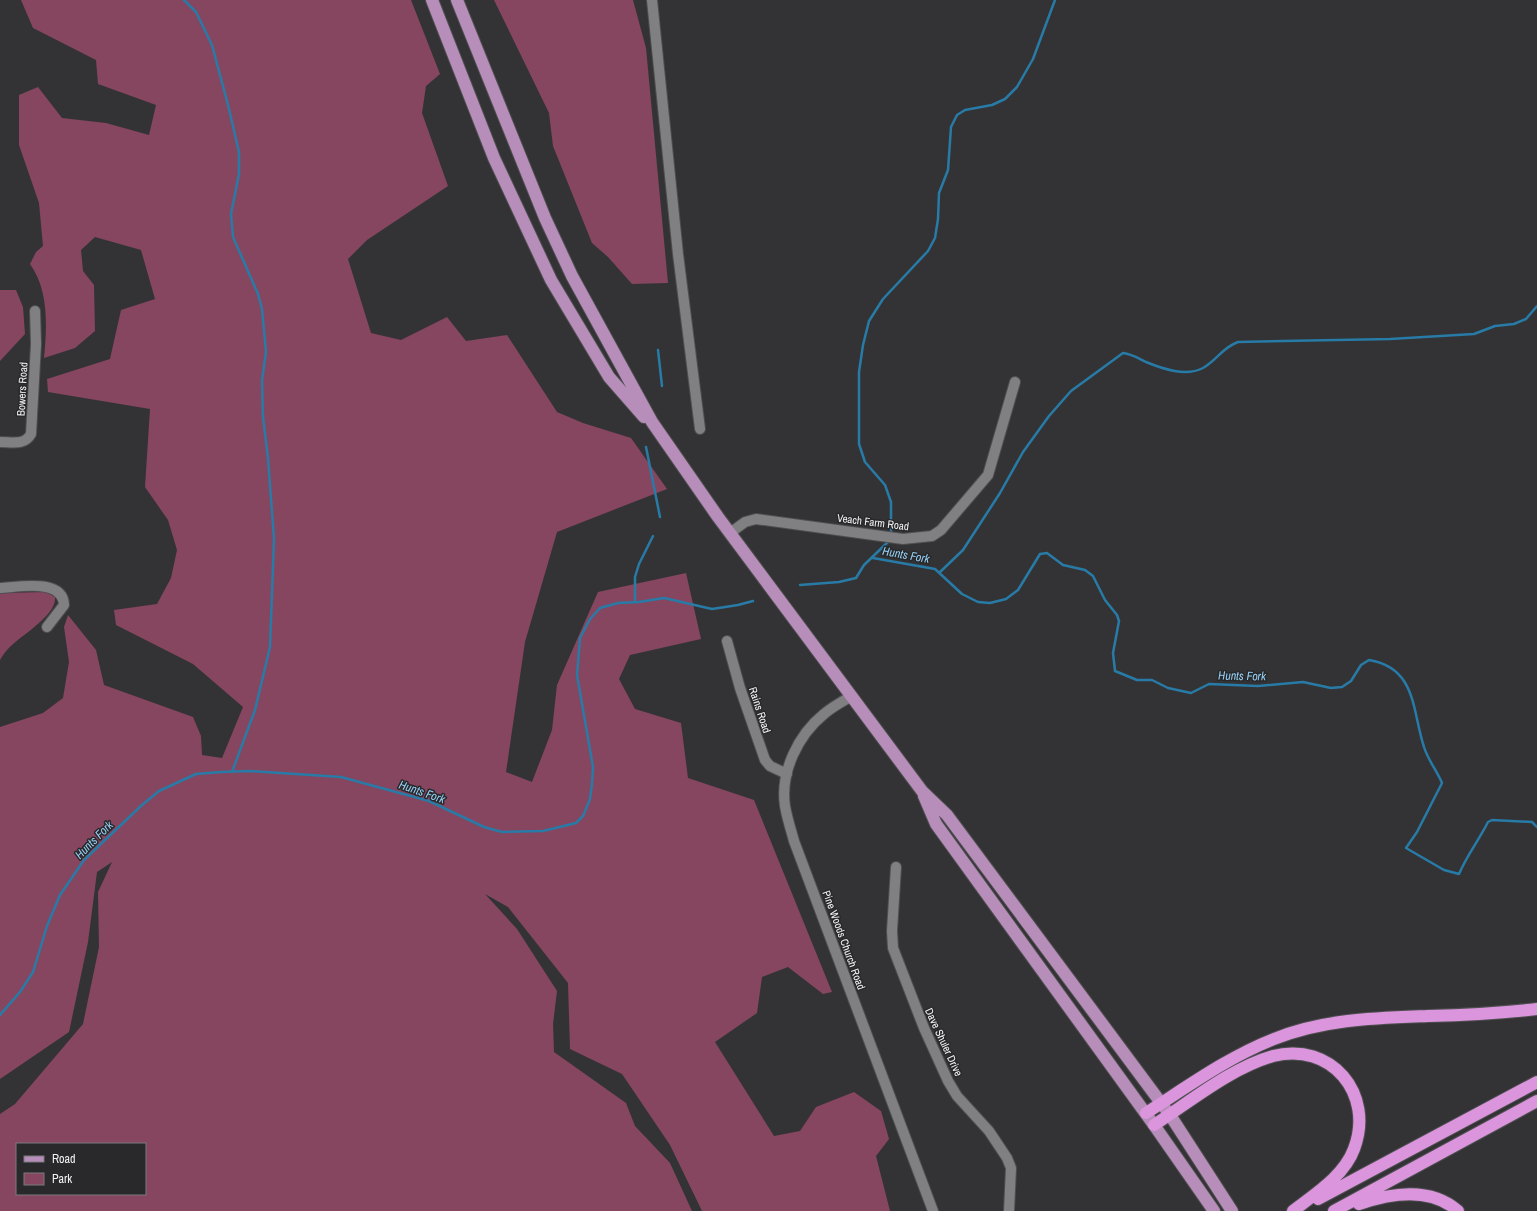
<svg xmlns="http://www.w3.org/2000/svg" width="1537" height="1211" viewBox="0 0 1537 1211" font-family="'Archivo Narrow',sans-serif">
<style>
.green{fill:#864660;fill-rule:evenodd}
.lines{fill:none;stroke-linecap:round;stroke-linejoin:round}
.stream{stroke:#287ba7;stroke-width:2.5}
.minor-casing{stroke:#4f4f51;stroke-width:12}
.major-casing{stroke:#4f4f51;stroke-width:14}
.highway-casing{stroke:#4f4f51;stroke-width:14}
.minor{stroke:#808083;stroke-width:10}
.major{stroke:#b78db9;stroke-width:12}
.highway{stroke:#db95dd;stroke-width:12}
.labels{text-anchor:middle;dominant-baseline:central;stroke-width:3;stroke-linejoin:round;paint-order:stroke}
.street-label{font-size:11px;fill:#f3f3f5;stroke:#29292b}
.water-label{font-size:12px;font-style:italic;fill:#95d0f6;stroke:#29292b}
</style>
<rect width="100%" height="100%" fill="#333335"/>
<path class="green" d="M21,0H411L440,74L426,86L422,113L448,186L367,240L348,259L371,333L401,340L447,317L466,341L507,335L557,412L583,423L631,438L667,489L557,532L525,642L506,772L532,782L552,730L557,685L598,592L686,573L701,639L630,655L619,679L635,709L681,723L688,778L754,800L832,992L823,994L788,967L762,977L757,1013L715,1042L774,1136L800,1131L816,1107L854,1092L881,1111L889,1139L876,1156L890,1211H702L670,1145L622,1074L570,1049L568,983L508,907L485,894L517,929L557,991L553,1024L554,1052L626,1103L635,1126L670,1163L692,1211H0V1114L15,1104L83,1024L99,947L98,892L112,862L97,872L88,942L69,1032L0,1079V727L43,713L63,698L69,662L64,627L68,615L96,650L104,685L193,717L201,736L202,755L222,758L243,707L193,664L116,625L114,610L157,604L171,578L177,550L168,520L145,487L150,409L48,392L47,379L110,359L121,310L155,299L141,250L95,237L81,250L83,271L94,285L95,331L75,348L44,358C47,327 49,290 30,264L36,252L43,246L39,203L19,145V95L38,87L62,118L106,123L149,135L156,105L98,84L96,60L33,28ZM17,1144H145V1194H17Z
M494,0H633L646,48L668,283L632,284L608,257L592,243L553,146L549,113Z
M0,290H16L23,307L25,334L0,361Z
M46,592L55,597C57,616 19,636 7,650C4,653 2,657 0,660V593Z"/>
<g class="lines">
<path class="stream" d="M184,0L196,12L212,45L228,105L239,152V174L231,214L233,237L258,294L262,309L266,352L262,380L263,417L268,458L274,539L270,647L255,710L232,772
M658,350L662,386
M646,447L660,517
M891,532V502L885,485L865,462L859,444V372L863,345L869,321L883,299L928,251L935,238L938,219L939,193L948,170L951,127L957,115L965,110L992,105L1005,99L1017,87L1033,59L1055,0
M873,558L935,569L962,594L978,602L990,603L1006,599L1018,590L1040,554L1047,553L1063,565L1085,570L1093,576L1105,600L1117,615L1119,621L1113,653L1115,671L1137,680H1152L1168,688L1191,693L1209,684L1258,686L1303,682L1331,688L1342,687L1351,681L1361,665L1369,660C1417,668 1412,711 1424,747C1428,760 1437,771 1442,783L1417,832L1406,848L1444,870L1459,874C1467,855 1479,840 1488,822L1492,820L1532,822L1537,827
M939,573L963,550L1000,493L1023,452L1049,416L1071,391L1123,353C1132,354 1138,358 1146,362C1163,369 1186,377 1203,368C1217,360 1223,347 1238,342L1390,339L1474,334L1495,326L1514,324L1526,319L1537,306
M800,585L839,582L856,578L864,565L889,541
M635,602V577L639,564L653,536
M0,1015L20,992L33,972L47,926L60,895L84,860L142,805L159,791L196,774L221,772L250,771L341,777L429,801L484,827L502,832L543,831L576,823L583,816L590,799L592,784L593,767L577,675L580,638L590,619L600,608L618,603L639,602L664,598L712,609L738,605L753,601"/>
<defs>
<path id="minor" d="M652,0L678,254L700,429
M0,442C12,442 24,446 31,434L36,344L35,311
M730,533L745,522L756,519L903,539L932,536L941,530L988,475L1015,382
M0,588C19,587 63,578 64,605L47,627
M727,641L740,688L765,760L770,766L787,774
M852,696C843,701 832,707 824,714C798,735 780,772 785,806C787,818 791,830 794,841L933,1211
M896,867L892,931L893,948L924,1028L948,1081L957,1096L989,1131L1007,1158L1011,1168L1009,1211"/>
<path id="major" d="M432,0L494,158L551,280L609,377L644,417
M457,0L545,218L572,276L652,422L718,517L922,791L947,815L1170,1115L1232,1211
M924,796L936,824L1154,1125L1214,1211"/>
<path id="highway" d="M1146,1113C1187,1087 1228,1057 1274,1039C1323,1019 1376,1018 1428,1016C1465,1015 1501,1013 1537,1009
M1154,1125C1191,1101 1231,1068 1273,1056C1331,1041 1375,1094 1354,1149C1344,1176 1315,1194 1293,1211
M1318,1199L1537,1082
M1359,1204C1391,1193 1430,1186 1458,1211
M1334,1211L1537,1101"/>
</defs>
<use href="#minor" class="minor-casing"/>
<use href="#major" class="major-casing"/>
<use href="#highway" class="highway-casing"/>
<use href="#minor" class="minor"/>
<use href="#major" class="major"/>
<use href="#highway" class="highway"/>
</g>
<g class="labels">
<g class="street-label">
<text transform="translate(22 389) rotate(-87)">Bowers Road</text>
<text transform="translate(873 522) rotate(7)">Veach Farm Road</text>
<text transform="translate(760 710) rotate(72)">Rains Road</text>
<text transform="translate(844 940) rotate(70)">Pine Woods Church Road</text>
<text transform="translate(944 1042) rotate(65)">Dave Shuler Drive</text>
</g>
<g class="water-label">
<text transform="translate(906 555) rotate(10)">Hunts Fork</text>
<text transform="translate(1242 676) rotate(1)">Hunts Fork</text>
<text transform="translate(422 792) rotate(19)">Hunts Fork</text>
<text transform="translate(94 840) rotate(-45)">Hunts Fork</text>
</g>
</g>
<rect x="16" y="1143" width="130" height="52" fill="#29292b" stroke="#7a7a7c"/>
<rect x="24" y="1156" width="20" height="6" fill="#b78db9" stroke="#7a7a7c"/>
<text x="52" y="1163" font-size="12" fill="#f3f3f5">Road</text>
<rect x="24" y="1173" width="20" height="12" fill="#864660" stroke="#7a7a7c"/>
<text x="52" y="1183" font-size="12" fill="#f3f3f5">Park</text>
</svg>
